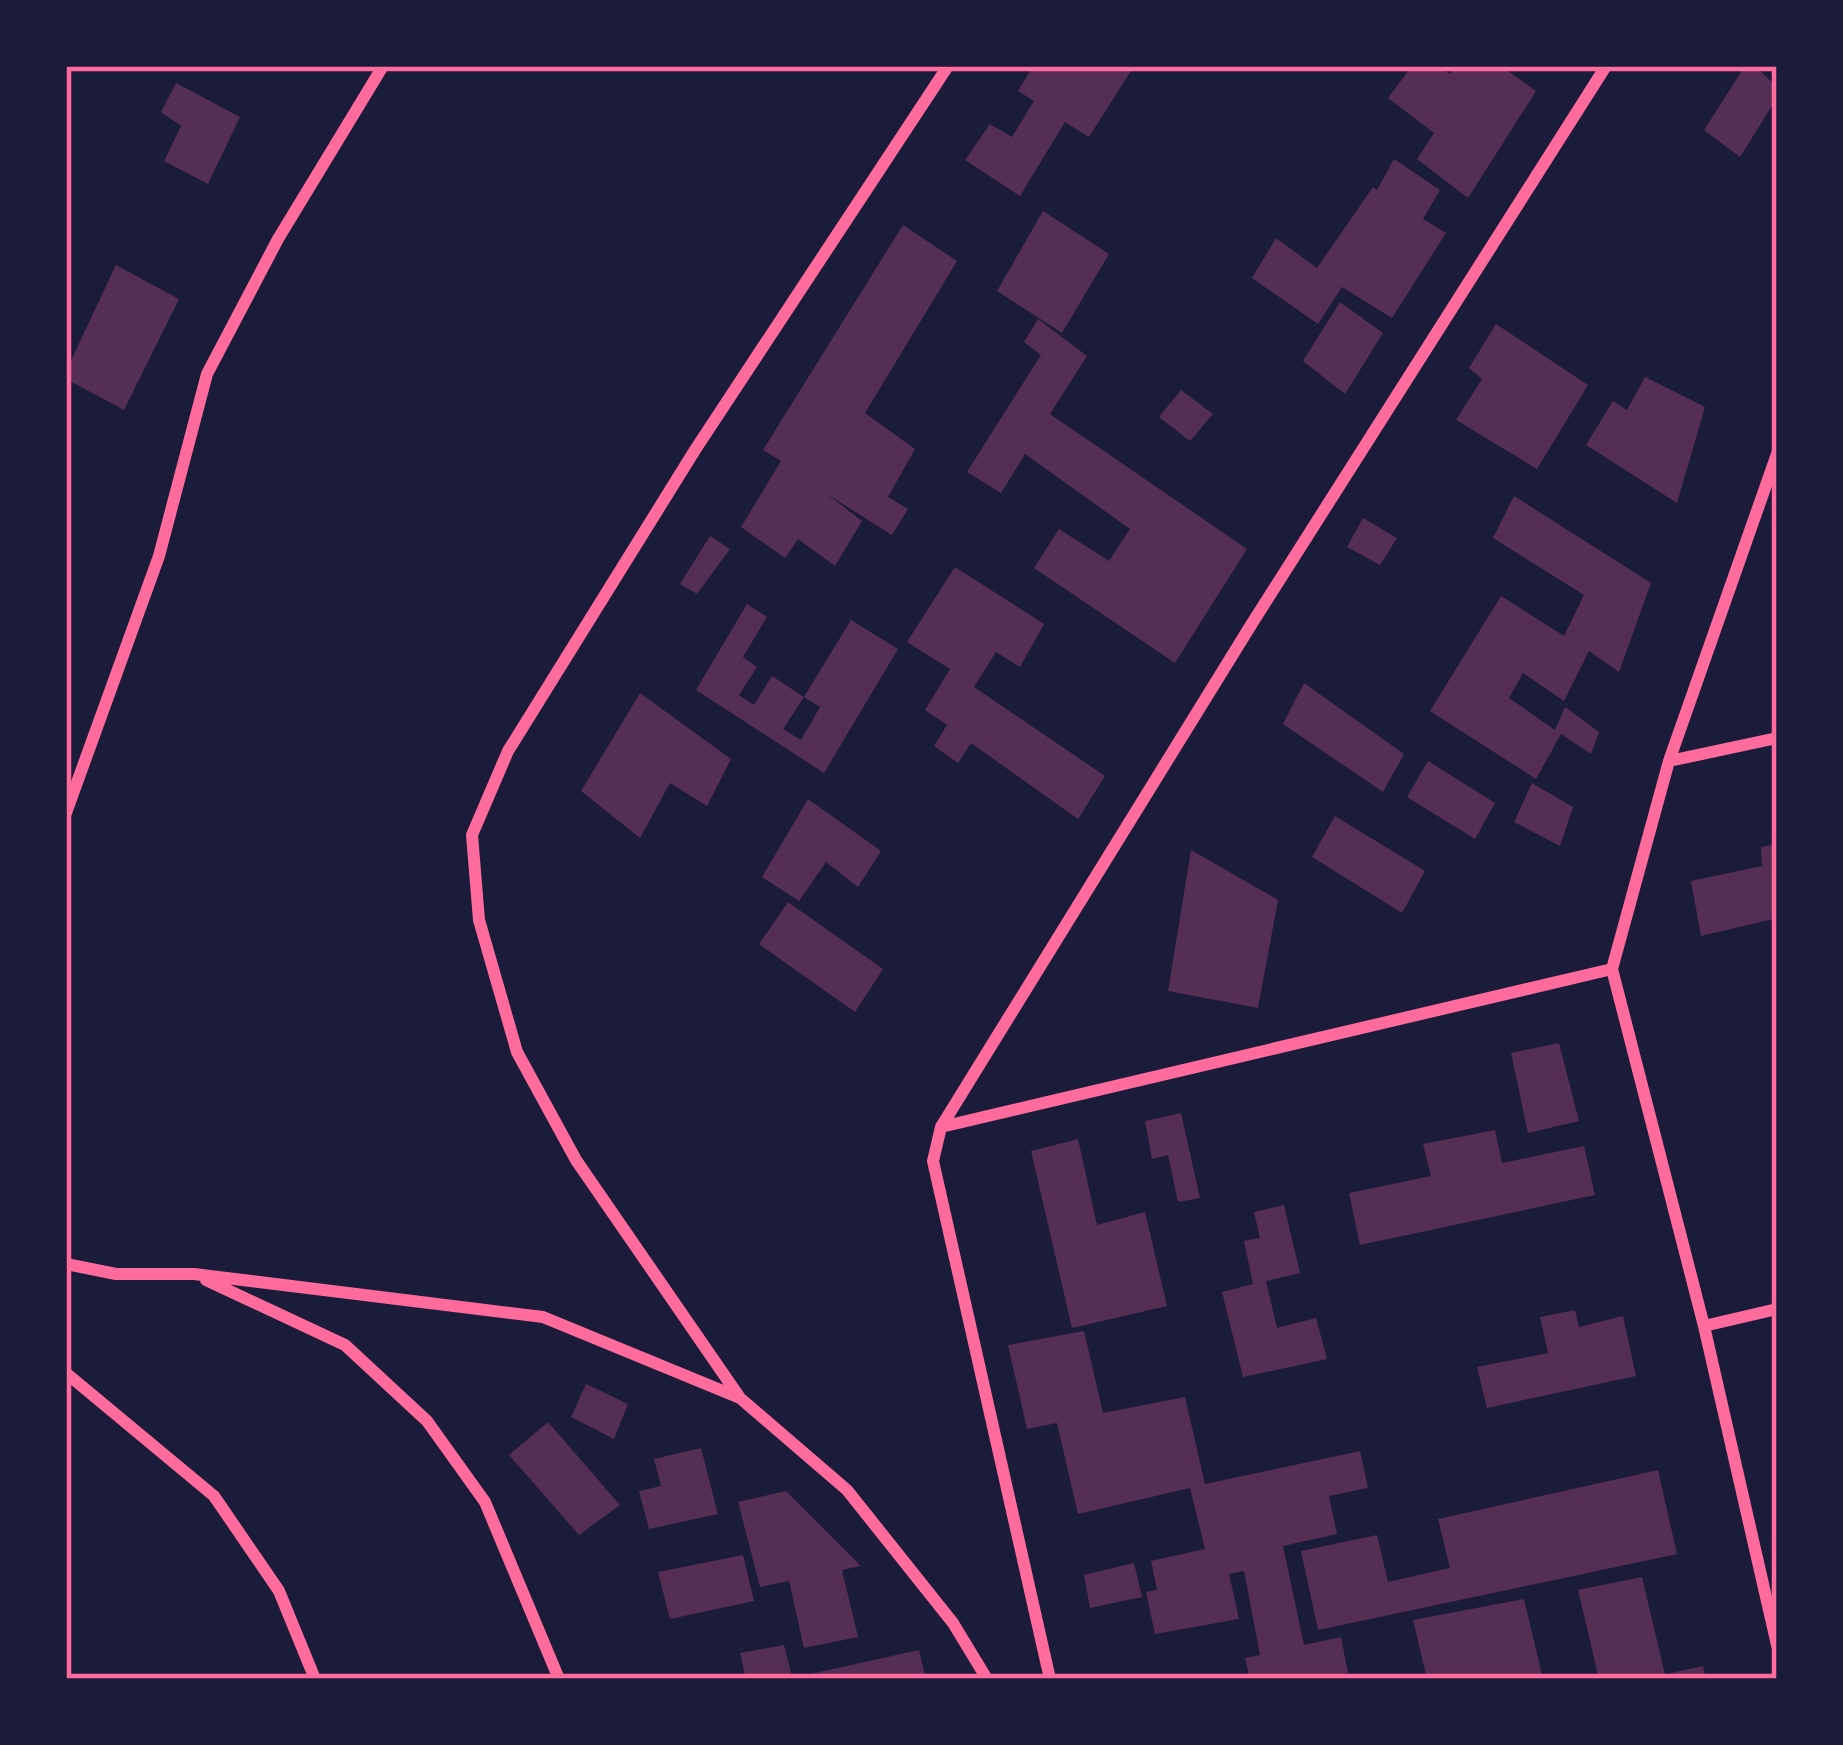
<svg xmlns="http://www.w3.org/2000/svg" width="1843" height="1745" viewBox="0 0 1843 1745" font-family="'PT Serif',serif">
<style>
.building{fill:#542f53}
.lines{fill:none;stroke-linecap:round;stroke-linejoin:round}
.minor{stroke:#ff6b9d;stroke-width:12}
.neatline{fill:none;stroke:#ff6b9d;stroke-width:4.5}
</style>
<rect width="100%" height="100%" fill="#1b1b3a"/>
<path class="building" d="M1033,66H1134L1089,137L1065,122L1020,196L965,160L990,124L1012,137L1034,101L1018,91Z
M1412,66H1439L1450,74L1455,66H1501L1536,91L1468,198L1417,159L1434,133L1388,98Z
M1745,66H1755L1777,87V98L1740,157L1704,130Z
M176,83L240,117L208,184L164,161L181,126L161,112Z
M1394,159L1440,190L1423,219L1446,233L1392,318L1342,287L1318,324L1252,278L1276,238L1317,268L1373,187L1377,190Z
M1043,211L1109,254L1062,333L997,291Z
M903,225L957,261L865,413L915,449L888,497L908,509L892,535L827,494L862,521L835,566L798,539L785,558L741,527L781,461L763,450Z
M116,265L179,299L124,410L66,379V371Z
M1340,302L1383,333L1345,394L1303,361Z
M1038,319L1087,356L1050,414L1247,549L1175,663L1034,568L1059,529L1109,561L1130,529L1025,454L1001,493L967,472L1041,355L1024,342Z
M1496,324L1588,385L1537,469L1456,420L1482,379L1469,368Z
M1645,377L1705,407L1677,503L1586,445L1613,401L1627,410Z
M1181,390L1213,414L1190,441L1159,417Z
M1514,496L1651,583L1619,672L1589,651L1564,701L1523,673L1509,698L1555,730L1565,707L1599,732L1591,754L1561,734L1536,779L1430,711L1501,596L1564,636L1584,595L1493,538Z
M1363,518L1397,538L1380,565L1347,547Z
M710,536L730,549L697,594L680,584Z
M955,567L1044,624L1020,667L996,652L974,687L1105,776L1078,819L971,743L958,763L934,746L947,725L925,710L950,669L907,642Z
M747,604L767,617L743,657L757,667L739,695L754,705L772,676L804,697L783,729L801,740L820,707L804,697L851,620L898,649L824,773L696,690Z
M1304,683L1404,754L1383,792L1283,724Z
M640,693L731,759L707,806L670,783L640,838L581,791Z
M1428,761L1495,803L1475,839L1407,797Z
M1532,783L1573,807L1560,846L1514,822Z
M808,799L881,851L858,887L826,862L799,901L762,877Z
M1335,816L1425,871L1402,913L1312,857Z
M1777,844V918L1701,936L1691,881L1762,866L1761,847Z
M1191,850L1278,900L1258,1008L1168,991Z
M788,902L883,969L855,1012L759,944Z
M1559,1043L1579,1121L1528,1133L1511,1053Z
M1181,1113L1200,1198L1178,1202L1168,1155L1152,1159L1145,1121Z
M1495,1130L1502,1163L1584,1146L1595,1195L1360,1245L1349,1193L1431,1176L1423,1144Z
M1078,1139L1097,1225L1145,1212L1167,1306L1072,1328L1031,1151Z
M1284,1205L1300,1273L1266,1281L1277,1328L1316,1318L1327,1359L1243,1377L1222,1292L1253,1284L1244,1241L1260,1238L1254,1212Z
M1575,1310L1579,1327L1623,1316L1636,1376L1487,1408L1477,1367L1548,1353L1540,1317Z
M1084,1331L1103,1413L1185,1397L1205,1484L1360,1451L1368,1488L1329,1496L1337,1534L1283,1546L1304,1645L1341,1637L1348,1673L1319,1679H1250L1245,1658L1260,1655L1244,1571L1229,1574L1239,1619L1155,1634L1146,1592L1157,1590L1151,1561L1205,1549L1190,1488L1078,1514L1057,1423L1027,1429L1008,1345Z
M586,1384L628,1404L614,1439L571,1417Z
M548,1422L620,1505L579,1535L509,1455Z
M701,1448L718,1514L649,1529L639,1491L661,1486L654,1459Z
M1658,1470L1677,1554L1318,1630L1301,1551L1377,1535L1388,1582L1450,1568L1438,1519Z
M786,1491L861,1566L842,1570L858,1637L804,1648L789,1581L760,1587L738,1502Z
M743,1555L754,1601L670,1619L658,1572Z
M1134,1563L1142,1597L1090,1608L1084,1575Z
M1642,1577L1666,1679H1599L1578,1590Z
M1524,1599L1543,1679H1427L1413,1620Z
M784,1645L792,1677L746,1679L740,1653Z
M919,1650L926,1679H797V1677Z
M1703,1666L1706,1679H1672L1671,1673Z"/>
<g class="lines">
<path class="minor" d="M948,66L695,450L508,751L472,835L479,920L517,1052L576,1160L740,1398L847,1490L953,1623L987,1679
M1777,454L1669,761L1612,969L1704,1326L1777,1645
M1669,761L1777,738
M66,813L159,556L207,374L278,239L383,66
M941,1127L1612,969
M66,1264L116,1274H194L543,1317L740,1398
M206,1280L345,1345L427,1421L485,1502L559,1679
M1704,1326L1777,1309
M66,1373L214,1496L279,1591L315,1679
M1050,1679L933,1161L941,1127L1251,625L1606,66"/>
</g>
<rect width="1843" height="1745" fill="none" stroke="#1b1b3a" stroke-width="138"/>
<rect x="69" y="69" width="1705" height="1607" class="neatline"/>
</svg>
